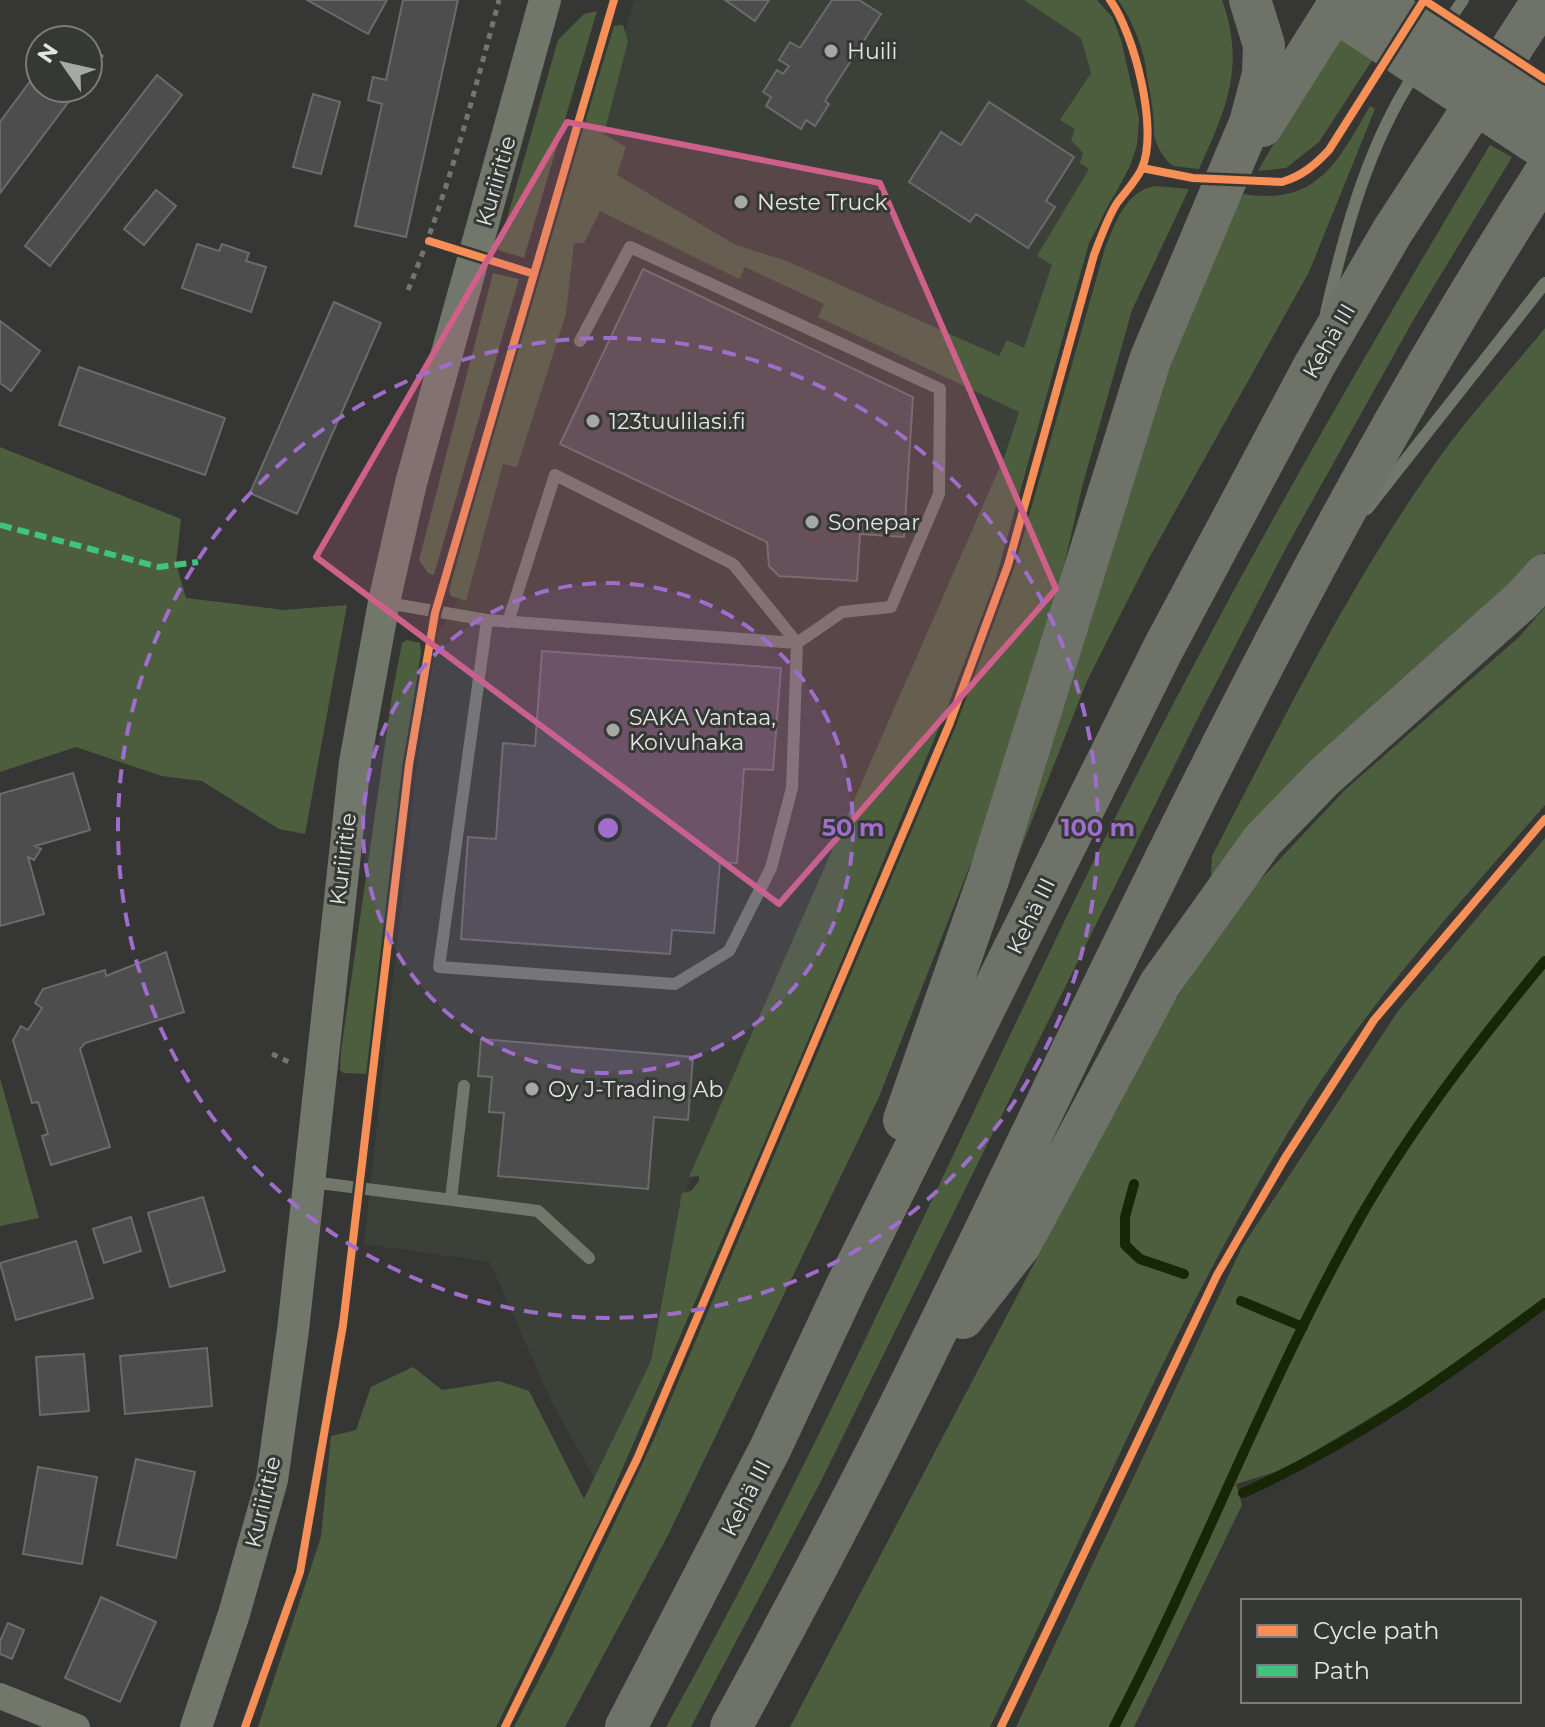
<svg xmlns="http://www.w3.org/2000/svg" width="1545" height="1727" viewBox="0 0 1545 1727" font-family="Montserrat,sans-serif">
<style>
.built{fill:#3b4038}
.green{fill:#4d5e3f}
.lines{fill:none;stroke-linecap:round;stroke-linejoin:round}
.stream{stroke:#172705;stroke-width:10}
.building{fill:#4d4d4d;stroke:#6b6b6b;stroke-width:2}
.path{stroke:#72766e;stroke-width:5;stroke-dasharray:6 6;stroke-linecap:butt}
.service{stroke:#71776b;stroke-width:12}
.minor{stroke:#71776b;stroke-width:26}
.tertiary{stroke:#71776b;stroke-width:32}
.trunk{stroke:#6e7268;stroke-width:42}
.trunk-bridge{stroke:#6e7268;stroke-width:42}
.quiet{stroke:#40c37c;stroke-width:6;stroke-dasharray:12 6;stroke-linecap:butt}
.cycleway-casing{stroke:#353834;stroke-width:13}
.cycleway{stroke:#f78f57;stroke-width:8}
.marked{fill:#ce608a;fill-opacity:0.2;stroke:#ce608a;stroke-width:6;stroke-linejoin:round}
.ring{fill:none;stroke:#9f6dcb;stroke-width:4;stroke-dasharray:14 10}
.poi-dot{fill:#a6a8a5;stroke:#353834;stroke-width:3}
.labels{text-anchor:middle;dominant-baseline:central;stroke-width:6;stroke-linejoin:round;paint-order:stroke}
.poi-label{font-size:22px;fill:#e3e5e2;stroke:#353834;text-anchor:start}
.street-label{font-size:22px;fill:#e3e5e2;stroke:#353834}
.centre{fill:#9f6dcb;stroke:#353834;stroke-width:4}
.ring-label{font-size:24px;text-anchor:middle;font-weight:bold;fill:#9f6dcb;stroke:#353834;stroke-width:6;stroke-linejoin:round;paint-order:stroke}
</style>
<rect width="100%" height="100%" fill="#363735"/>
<path class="built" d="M634,0H1056L1103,31V165L1032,400L681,1202L651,1361L595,1479L551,1401L490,1262L364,1244L417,763L437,635L459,599L479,512L581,189Z"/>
<path class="green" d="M1024,0H1097L1113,18L1121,40L1139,118L1137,145L1130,166L1089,243L995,582L946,711L798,1065L671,1357L600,1520L496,1727H258L321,1537L331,1436L356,1430L371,1387L413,1367L442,1390L499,1381L529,1391L584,1499L651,1361L682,1193L691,1191L699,1181V1176L689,1177L1005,455L1019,412L818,317L824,304L745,267L739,279L600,211L584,243H574L566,314L517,467L503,464L466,601L451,596L449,591L494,423L614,26L623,25L628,41L604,134L626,147L617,175L736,245L787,261L999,356L1007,340L1024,348L1052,265L1037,256L1089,169L1080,163L1083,153L1071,140L1075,129L1060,120L1091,73L1081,38Z
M1118,0H1222C1246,67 1226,109 1199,169L1173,166C1143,143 1152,91 1144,58C1139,38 1130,17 1118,0Z
M597,11L524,258L498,250L558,40L584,14Z
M1339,37L1373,59L1319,142L1286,168L1258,171L1324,55Z
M1370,106L1375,109L1309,272L1149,558L1087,681L1016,861L1004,874L1136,442L1226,219L1244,194C1317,206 1338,162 1370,106Z
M1490,145L1512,157L1414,319L1287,546L1200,714L821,1481L694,1721L691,1727H666C826,1440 958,1137 1103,842C1221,603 1353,374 1490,145Z
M1155,186L1189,189L1132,310L1082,487L1049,631L1009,766L879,1097L669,1533L565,1727H514L553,1653L654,1439L955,728L1015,565L1105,248C1116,223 1124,192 1155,186Z
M493,273L519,279L434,575L428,573L419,560Z
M1545,328V552L1384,702L1219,874L1211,875L1212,856C1279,728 1344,595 1427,475C1462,423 1506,376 1545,328Z
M0,447L181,519L176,563L186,598L284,610L347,605L305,834L279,829L202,781L162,776L76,747L0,772Z
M1545,607V805C1462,900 1375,995 1307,1102C1182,1300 1094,1517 990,1727H790L1164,1017L1246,895L1345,790L1519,637Z
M407,640L420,643L421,652L400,788L368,1074L344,1073L340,1070L341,1051L392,695L402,643Z
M1545,838V1298L1425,1385L1285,1469L1236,1484L1242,1505L1134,1727H1016L1242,1247L1398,1011Z
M0,1078L39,1218L0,1226Z"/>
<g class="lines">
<path class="stream" d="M1134,1184L1125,1217V1245L1140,1259L1184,1274
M1241,1301L1303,1327
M1243,1493C1358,1441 1444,1378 1545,1303
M1114,1727C1202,1559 1267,1381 1361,1216C1414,1124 1478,1042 1545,961"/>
</g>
<path class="building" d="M307,0H387L368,34Z
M403,0H458L406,237L355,226L382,104L368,100L373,77L386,80Z
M725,0H769L755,21Z
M832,0H859L881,14L825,101L829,104L815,126L806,120L801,129L766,106L771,97L763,92L777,70L783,74L789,66L779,60L790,42L800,48Z
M88,45L103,56L88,76Z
M40,68V88H79L0,193V122Z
M157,75L182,95L50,266L25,246Z
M313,94L340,102L321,174L293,167Z
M989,102L1074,157L1046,201L1055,207L1028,248L976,214L970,222L909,182L941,132L961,145Z
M156,190L176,206L144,245L124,229Z
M197,244L219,251L222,244L249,253L246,261L266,267L251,312L182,288Z
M643,269L913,397L904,537L860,534L857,581L779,576L769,566L767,542L560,444Z
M334,302L381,323L297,514L250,493Z
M0,321L40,351L11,391L0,383Z
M79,367L225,418L205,475L59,425Z
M542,651L781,668L773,770L744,769L737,863L720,862L714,933L672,930L670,954L461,939L468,837L496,839L503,743L535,746Z
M73,773L90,830L35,846L41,849L34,860L28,857L44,914L0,926V794Z
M166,952L184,1012L85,1043L80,1049L110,1147L51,1165L42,1136L48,1134L38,1102L32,1103L13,1040L21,1026L28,1030L42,1008L35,1003L43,989L105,970L106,976Z
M481,1039L693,1057L688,1120L654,1117L648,1189L498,1176L504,1113L489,1112L492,1077L478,1076Z
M203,1197L225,1271L170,1287L148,1213Z
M131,1217L141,1251L104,1263L93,1229Z
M76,1241L93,1298L16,1320L0,1263Z
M207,1348L212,1406L125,1414L120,1356Z
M84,1354L89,1411L40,1415L36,1357Z
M136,1459L195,1472L176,1558L117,1545Z
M38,1467L97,1477L82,1564L23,1554Z
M101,1597L156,1622L120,1702L65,1678Z
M8,1623L24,1630L12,1659L0,1654V1641Z"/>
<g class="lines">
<path class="path" d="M408,290C447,196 473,98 499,0
M272,1054L289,1062"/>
<path class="service" d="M1440,34L1463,0
M1326,313C1345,230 1368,145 1415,73
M1367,509L1545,283
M387,603L487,620L797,643L842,612L891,607L939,494L940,389L630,247L580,341
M487,620L439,967L675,984L729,951L771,868L792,788L797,643L733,564L555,475L508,622
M312,1182L538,1211L589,1258
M451,1199L464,1086"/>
<path class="minor" d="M0,1696L77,1727"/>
<path class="tertiary" d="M196,1727L234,1614L272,1480L293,1330L355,762L384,602L411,483L545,0"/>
<path class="trunk" d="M1262,126L1341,0
M904,1120L989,877L1150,360L1250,123L1263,74L1264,45L1250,0
M963,1318L1020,1245L1160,984L1262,841L1324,777L1522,600L1545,575
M626,1727L770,1449L846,1287L1163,649L1314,366L1392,232L1543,0
M731,1727C793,1613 854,1499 911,1383C1112,974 1297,557 1545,173"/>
<path class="trunk-bridge" d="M1375,0L1545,111
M1350,21L1545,149"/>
<path class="quiet" d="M0,525L159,567L198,562"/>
<defs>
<path id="cycleway" d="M1424,0L1545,79
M1142,168L1193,178L1282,182C1302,176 1315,165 1329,150L1424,0
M429,241L531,273
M245,1727L300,1572L343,1325L409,765L435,613L614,0
M505,1727L637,1459L949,725L1008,565L1094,255C1101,237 1107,219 1117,203C1125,192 1137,180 1142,168C1159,129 1134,33 1110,0
M1001,1727L1217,1275L1285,1158L1374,1020L1545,819"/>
</defs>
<use href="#cycleway" class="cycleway-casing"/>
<use href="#cycleway" class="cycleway"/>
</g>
<path class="marked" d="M567,122L880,183L1056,589L779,904L316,557Z"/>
<circle cx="608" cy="828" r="245" fill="#9f6dcb" fill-opacity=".12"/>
<g class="ring">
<circle cx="608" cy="828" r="245"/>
<circle cx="608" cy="828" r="490"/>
</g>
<g class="poi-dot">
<circle cx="831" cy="51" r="8"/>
<circle cx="741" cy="202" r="8"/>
<circle cx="593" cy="421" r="8"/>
<circle cx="812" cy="522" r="8"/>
<circle cx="613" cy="730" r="8"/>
<circle cx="532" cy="1089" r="8"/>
</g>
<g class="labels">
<g class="poi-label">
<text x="847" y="51">Huili</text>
<text x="757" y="202">Neste Truck</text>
<text x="609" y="421">123tuulilasi.fi</text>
<text x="828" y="522">Sonepar</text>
<text x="629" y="717">SAKA Vantaa,<tspan x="629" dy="25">Koivuhaka</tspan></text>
<text x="548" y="1089">Oy J-Trading Ab</text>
</g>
<g class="street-label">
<text transform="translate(496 181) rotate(-74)">Kuriiritie</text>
<text transform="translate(1329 341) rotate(-60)">Kehä III</text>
<text transform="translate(343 859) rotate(-83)">Kuriiritie</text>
<text transform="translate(1031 916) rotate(-64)">Kehä III</text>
<text transform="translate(746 1498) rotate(-63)">Kehä III</text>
<text transform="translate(263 1502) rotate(-77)">Kuriiritie</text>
</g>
</g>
<circle cx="608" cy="828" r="12" class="centre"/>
<g class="ring-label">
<text x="853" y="836">50 m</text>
<text x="1098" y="836">100 m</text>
</g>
<rect x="1241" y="1599" width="280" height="104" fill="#353834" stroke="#7b7d7a" stroke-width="2"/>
<rect x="1257" y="1625" width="40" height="12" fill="#f78f57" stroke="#7b7d7a" stroke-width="2"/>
<text x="1313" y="1639" font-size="24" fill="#e3e5e2">Cycle path</text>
<rect x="1257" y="1665" width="40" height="12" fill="#40c37c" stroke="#7b7d7a" stroke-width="2"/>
<text x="1313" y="1679" font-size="24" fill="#e3e5e2">Path</text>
<g transform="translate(64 64) rotate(304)"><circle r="38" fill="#353834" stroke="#7b7d7a" stroke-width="2"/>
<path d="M0-6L14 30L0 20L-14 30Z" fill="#a6a8a5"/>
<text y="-12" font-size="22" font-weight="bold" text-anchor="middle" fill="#e3e5e2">N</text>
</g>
</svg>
